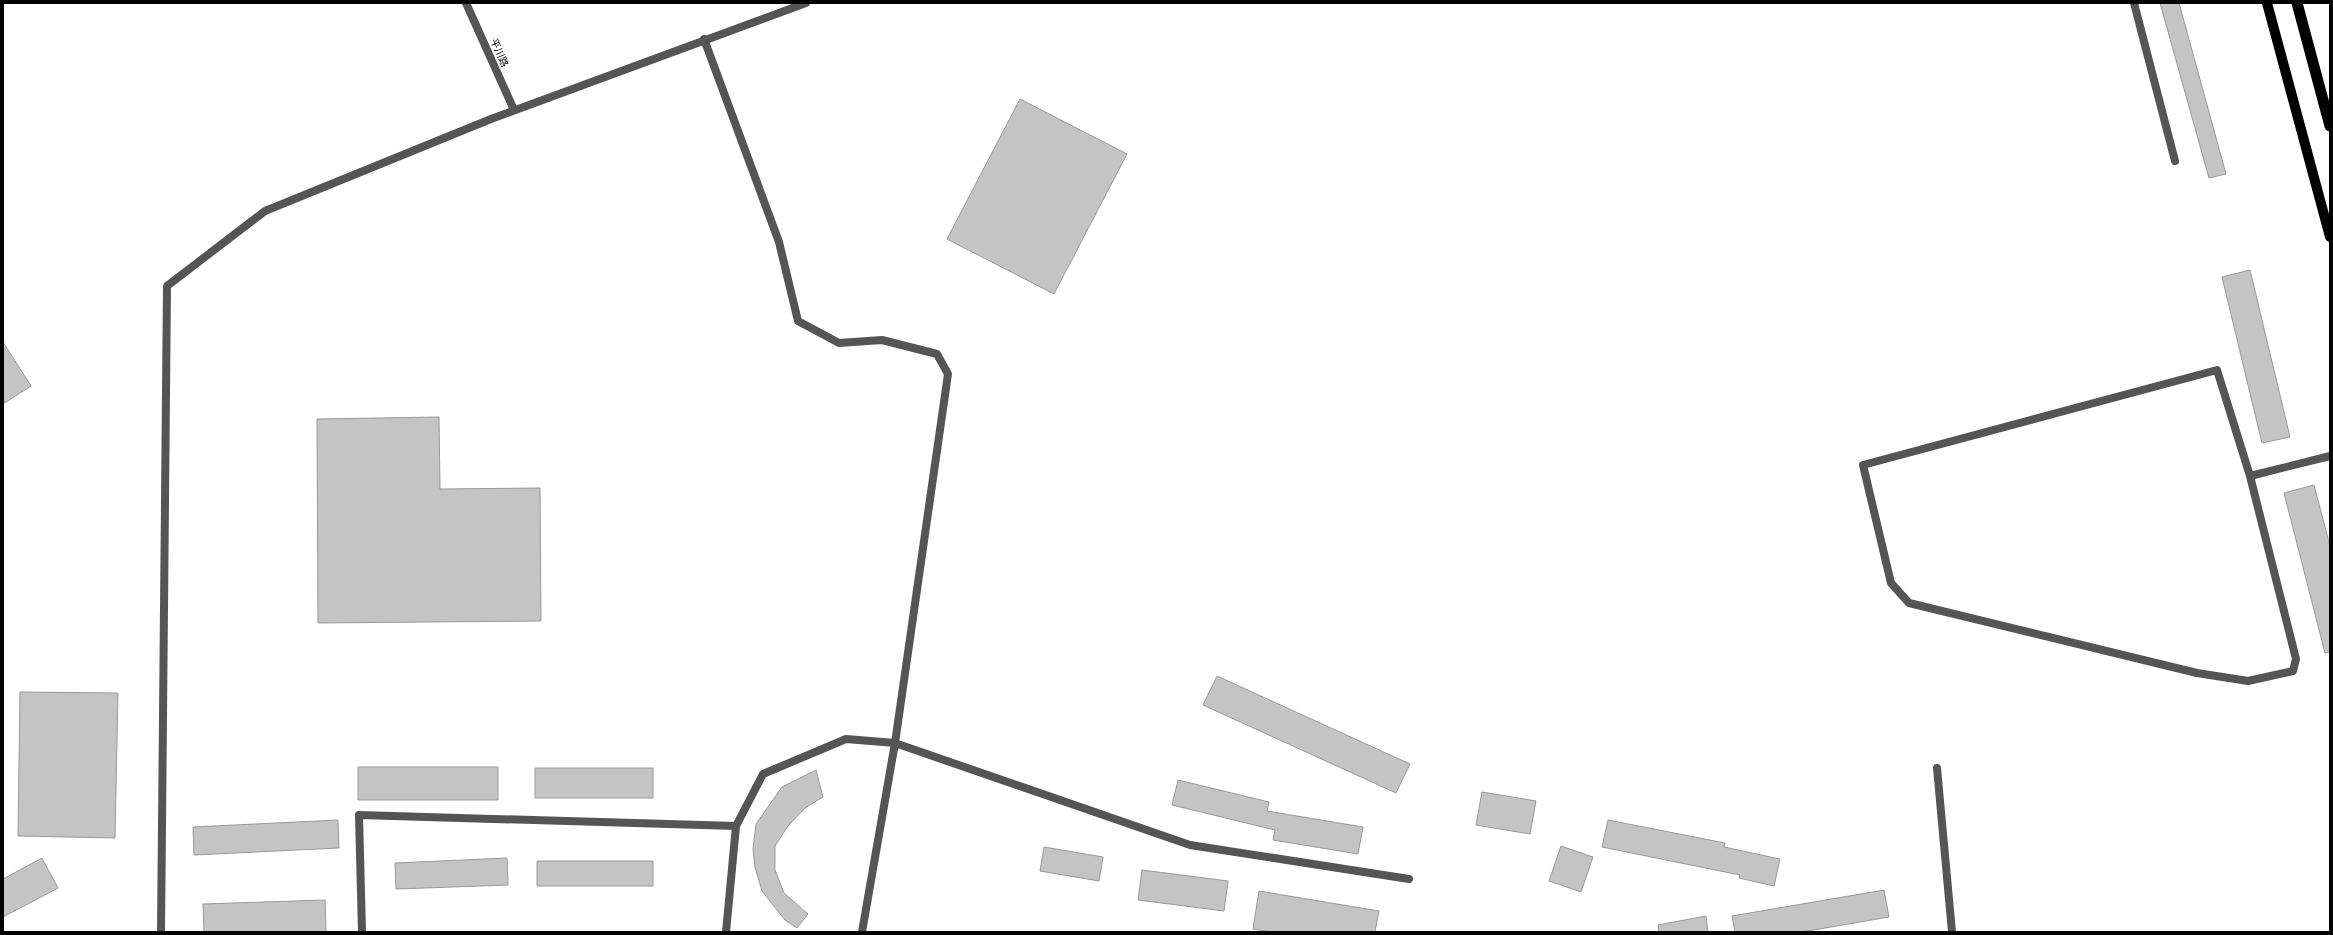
<svg xmlns="http://www.w3.org/2000/svg" width="2333" height="935" viewBox="0 0 2333 935" font-family="'Nunito Sans','Noto Sans SC',sans-serif">
<style>
.building{fill:#c4c4c4;stroke:#999}
.lines{fill:none;stroke-linecap:round;stroke-linejoin:round}
.service{stroke:#555;stroke-width:8}
.minor{stroke:#555;stroke-width:8}
.tertiary{stroke:#555;stroke-width:8}
.primary{stroke:#000;stroke-width:10}
.trunk{stroke:#000;stroke-width:11}
.labels{text-anchor:middle;dominant-baseline:central;stroke-width:3.5;stroke-linejoin:round;paint-order:stroke}
.street-label{font-size:10px;fill:#000;stroke:#fff}
</style>
<rect width="100%" height="100%" fill="#fff"/>
<path class="building" d="M2160,3H2179L2226,174L2209,178Z
M1020,99L1127,154L1054,294L947,239Z
M2250,270L2290,437L2262,443L2222,277Z
M3,342L31,386L3,404Z
M439,417L440,489L540,488L541,621L318,623L317,419Z
M2314,485L2330,546V652L2325,653L2284,493Z
M1217,676L1410,764L1396,793L1203,705Z
M20,692L118,693L115,838L18,836Z
M358,767H498V800H358Z
M535,768H653V798H535Z
M816,770L823,797L805,808L788,826L775,846V870L784,893L808,914L797,928L785,920L762,891L755,867L753,849L756,824L782,787Z
M1178,780L1269,802L1267,811L1363,827L1358,854L1273,840L1275,830L1172,805Z
M1482,792L1536,801L1530,834L1476,825Z
M338,820L339,848L194,855L193,827Z
M1608,820L1725,843L1724,847L1780,859L1774,886L1739,878L1740,875L1602,847Z
M1561,846L1593,857L1581,892L1549,881Z
M1044,847L1103,857L1099,881L1040,871Z
M42,858L58,888L3,917V879Z
M507,858L508,885L396,889L395,863Z
M537,861H653V886H537Z
M1142,870L1228,881L1224,911L1138,900Z
M1884,890L1889,917L1802,932H1735L1732,916Z
M1259,891L1379,911L1375,932H1271L1253,929Z
M325,900L326,932H204L203,904Z
M1706,916L1708,932H1659L1658,925Z"/>
<g class="lines">
<path class="service" d="M2134,3L2175,161
M2217,370L2250,476L2296,659L2293,671L2248,681L2197,673L1909,603L1891,583L1863,465Z
M2250,476L2330,456
M1937,768L1952,932"/>
<path class="minor" d="M704,39L779,242L798,321L839,343L882,340L937,354L948,374L895,743L862,932
M161,932L167,286L265,211L491,119L806,3
M362,932L359,815L736,826
M726,932L736,826L763,774L846,739L895,743L1190,845L1409,879"/>
<path class="tertiary" d="M466,3L514,110"/>
<path class="primary" d="M2267,3L2330,237"/>
<path class="trunk" d="M2297,3L2330,126"/>
</g>
<g class="labels">
<g class="street-label">
<text transform="translate(499 53) rotate(66)">平川路</text>
</g>
</g>
<rect width="2333" height="935" fill="none" stroke="#000000" stroke-width="8"/>
</svg>
